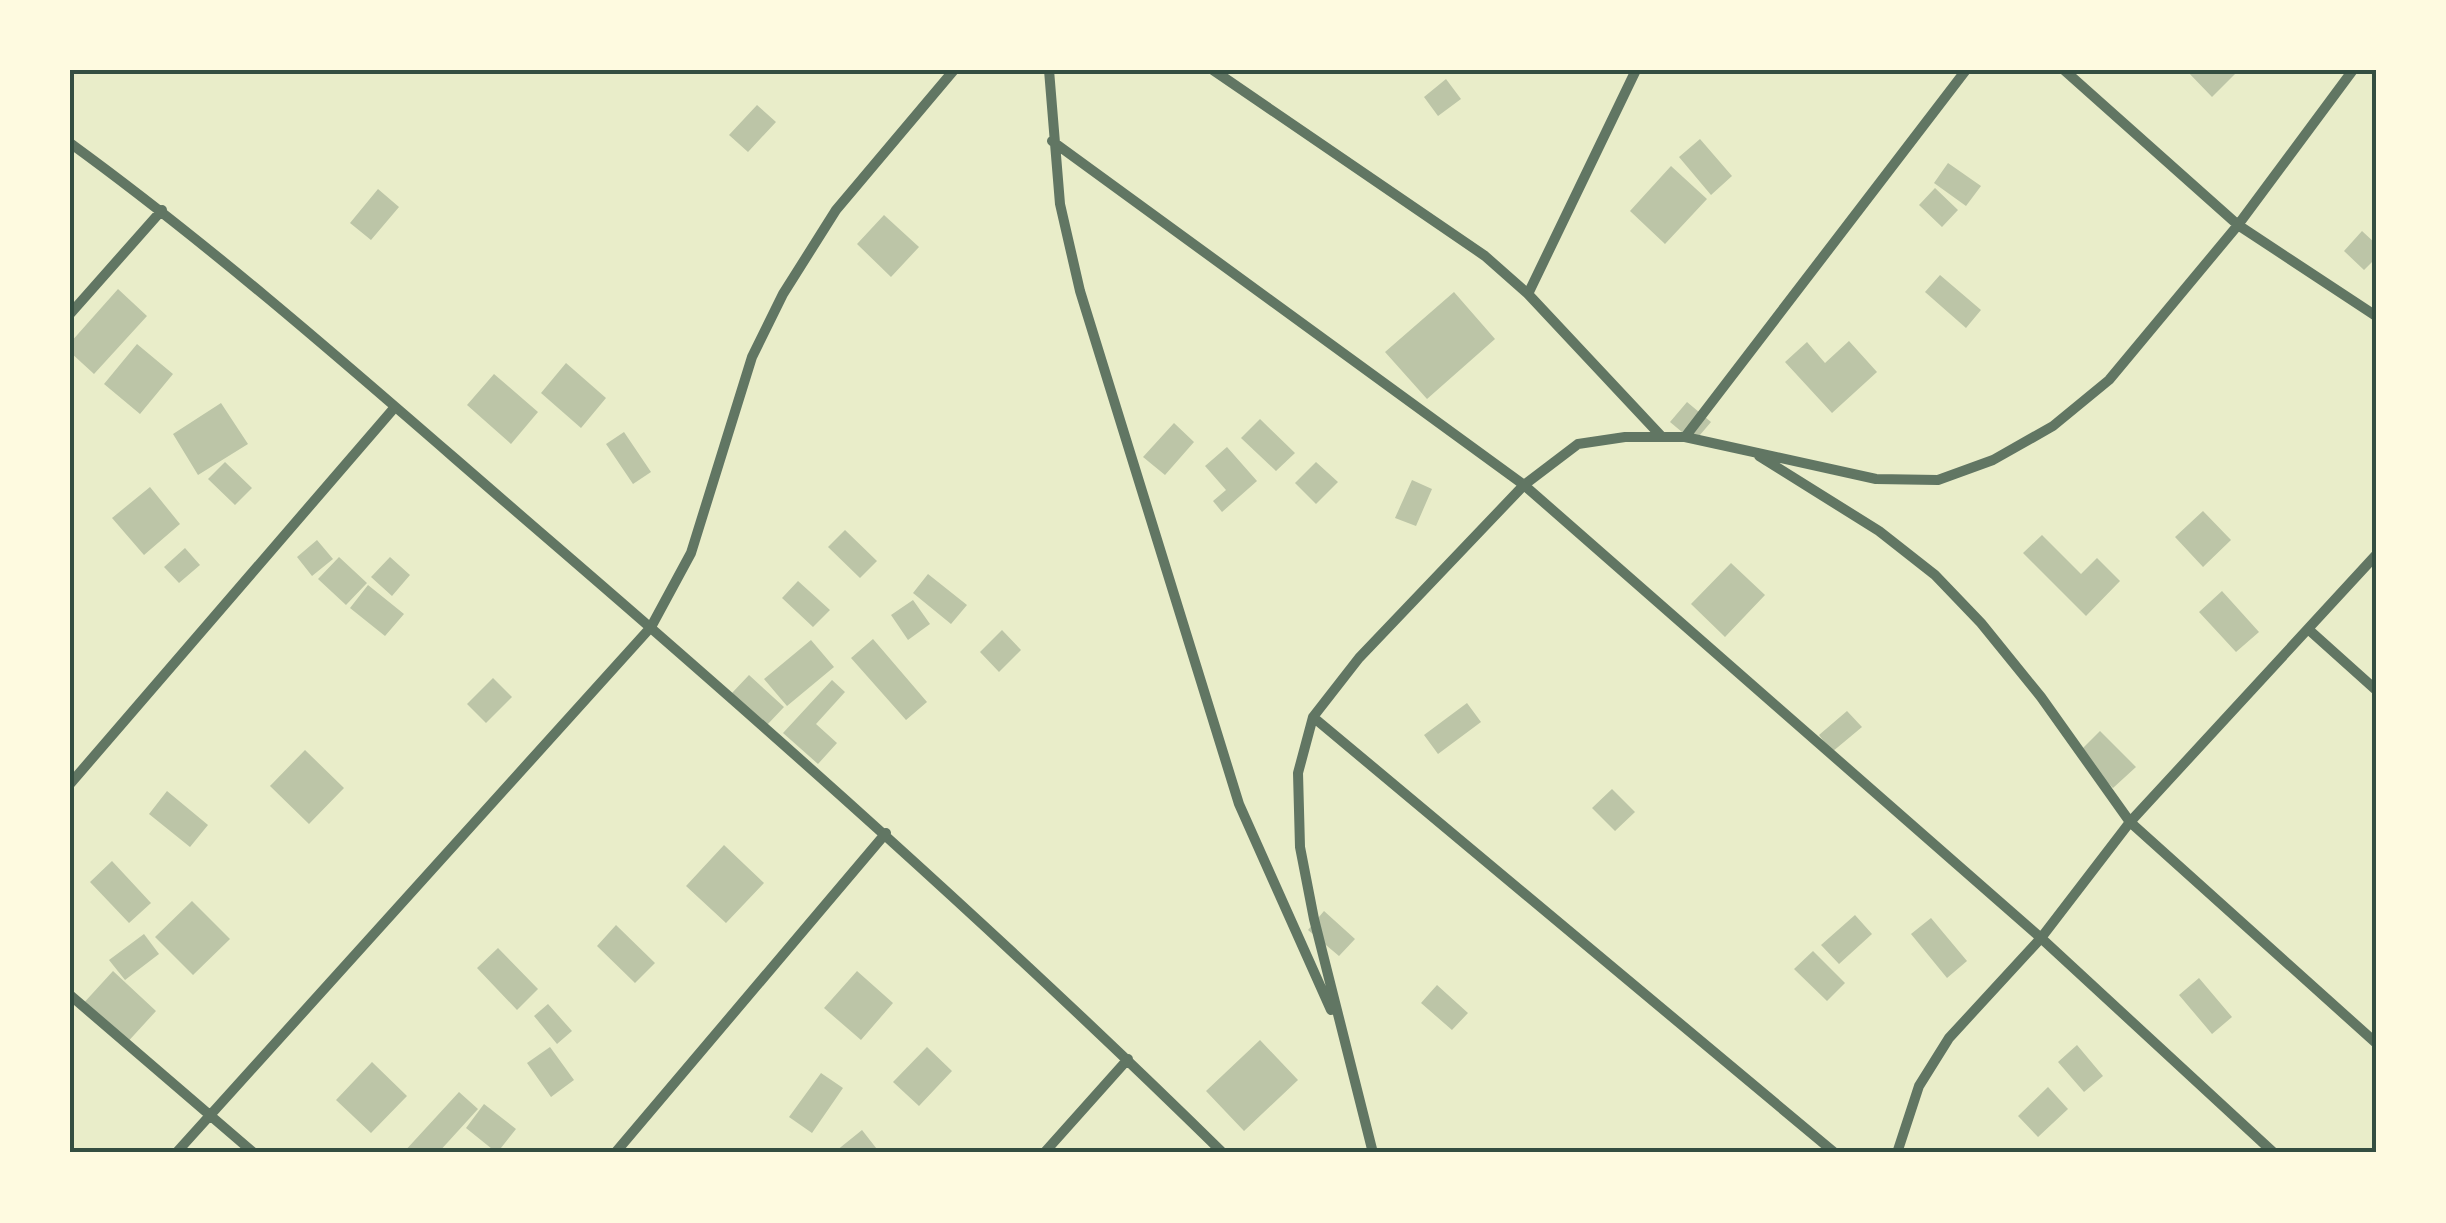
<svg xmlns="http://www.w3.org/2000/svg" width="2446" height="1223" viewBox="0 0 2446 1223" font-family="'Asap Condensed',sans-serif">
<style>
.building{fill:#bcc5a7}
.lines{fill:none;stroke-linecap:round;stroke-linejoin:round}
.minor{stroke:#617663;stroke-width:10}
.neatline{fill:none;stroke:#344e41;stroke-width:4}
</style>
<rect width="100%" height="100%" fill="#e9edc9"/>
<path class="building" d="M2186,70H2239L2212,97Z
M1446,79L1461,99L1438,116L1424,97Z
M757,105L776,122L748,152L729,135Z
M1700,139L1732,176L1711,195L1679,157Z
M1948,163L1981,186L1966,206L1934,183Z
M1671,166L1707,199L1665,244L1630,211Z
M1935,188L1958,210L1942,227L1919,205Z
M378,189L399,207L371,240L350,223Z
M884,215L919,247L891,277L857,244Z
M2362,231L2376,244V258L2364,270L2344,251Z
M1940,275L1981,310L1966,328L1925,292Z
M118,289L147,316L94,374L70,352V343Z
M1454,292L1495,339L1427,399L1385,352Z
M1849,341L1877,372L1832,413L1785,362L1807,342L1825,363Z
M137,344L173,374L140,414L104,384Z
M566,363L606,398L581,428L541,393Z
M494,374L538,412L511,444L467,405Z
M1687,402L1711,422L1694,442L1670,422Z
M221,403L248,444L198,475L173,434Z
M1260,419L1295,453L1276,471L1241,438Z
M1174,423L1194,442L1165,475L1143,457Z
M624,432L651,472L633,484L606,444Z
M1227,447L1257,481L1222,512L1213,501L1226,490L1205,466Z
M225,462L252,488L235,505L208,479Z
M1316,462L1338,482L1316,504L1295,483Z
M1412,480L1432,489L1416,526L1395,518Z
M150,487L180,524L144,555L112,518Z
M2203,511L2231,540L2203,567L2175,537Z
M845,530L877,561L860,578L828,547Z
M2042,535L2081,574L2097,558L2120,581L2086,616L2023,553Z
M317,540L333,559L312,576L297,557Z
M185,548L200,565L179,583L164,567Z
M339,557L367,583L346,605L318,579Z
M390,557L410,575L392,596L371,577Z
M1731,563L1765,595L1725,637L1691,604Z
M928,574L967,605L951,624L913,593Z
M798,581L830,610L813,627L782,598Z
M368,585L404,614L385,636L350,608Z
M2222,591L2259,632L2236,652L2199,612Z
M913,600L930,624L908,640L891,615Z
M1002,630L1021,650L999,672L980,652Z
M873,639L927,702L906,720L851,658Z
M811,640L834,667L787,706L764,679Z
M749,675L784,707L767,725L732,693Z
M493,678L512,697L486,723L467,704Z
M832,680L845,692L816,724L837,743L818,764L783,733Z
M1467,703L1481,722L1438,754L1424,735Z
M1847,711L1862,727L1832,752L1819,735Z
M2100,731L2136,767L2113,788L2078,753Z
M305,750L344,788L309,824L270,786Z
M1612,789L1635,812L1615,831L1592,808Z
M167,791L208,825L190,847L149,814Z
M724,845L764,883L726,923L686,886Z
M112,861L151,903L129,923L90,882Z
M192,901L230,939L193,975L155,937Z
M1324,911L1355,939L1339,956L1308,930Z
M1855,915L1872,934L1839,964L1821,945Z
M1931,918L1967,961L1947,978L1911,934Z
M616,925L655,963L635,983L597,946Z
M144,934L159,954L125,980L109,960Z
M498,948L538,989L517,1010L477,968Z
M1813,951L1845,983L1827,1001L1794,969Z
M113,971L156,1011L124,1046L81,1006Z
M857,971L893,1003L861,1040L824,1008Z
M2199,978L2232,1017L2212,1034L2179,995Z
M1437,985L1468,1013L1452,1030L1421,1003Z
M548,1004L572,1031L557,1044L534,1016Z
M1260,1040L1298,1080L1244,1131L1206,1091Z
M2077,1045L2103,1076L2084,1092L2058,1062Z
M550,1047L574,1080L551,1097L527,1063Z
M927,1047L952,1071L919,1106L893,1082Z
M372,1062L407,1096L371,1133L336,1100Z
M821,1073L843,1088L812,1133L789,1117Z
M2048,1087L2068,1109L2038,1137L2018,1116Z
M459,1092L478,1109L438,1153H403Z
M484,1104L516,1129L497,1153L466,1128Z
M862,1130L880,1153H838L836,1151Z"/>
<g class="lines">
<path class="minor" d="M1049,70L1060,204L1080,291L1239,804L1331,1010
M1213,70L1485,256L1528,294L1662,437
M2064,70L2238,225L2376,316
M1052,141L1524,485L2041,938L2274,1153
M70,143C232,261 381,395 533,526C769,729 1001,935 1223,1153
M1528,294L1636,70
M70,314L162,210
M1685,437L1966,70
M1759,456L1879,531L1935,575L1981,623L2041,697L2130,822L2376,1043
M2308,629L2376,690
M1313,717L1835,1153
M70,784L395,407
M70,995L254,1153
M176,1153L651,627L691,553L752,357L783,294L836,210L954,70
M615,1153L886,833
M1044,1153L1128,1059
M1373,1153L1314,919L1300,847L1298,773L1313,717L1359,658L1524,485L1578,444L1625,437H1685L1876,479L1938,480L1993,460L2053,426L2109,380L2238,225L2353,70
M1897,1153L1919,1086L1949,1038L2041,938L2130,822L2376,555"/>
</g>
<rect width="2446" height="1223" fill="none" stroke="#fefae0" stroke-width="145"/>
<rect x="72" y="72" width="2302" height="1078" class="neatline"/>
</svg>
